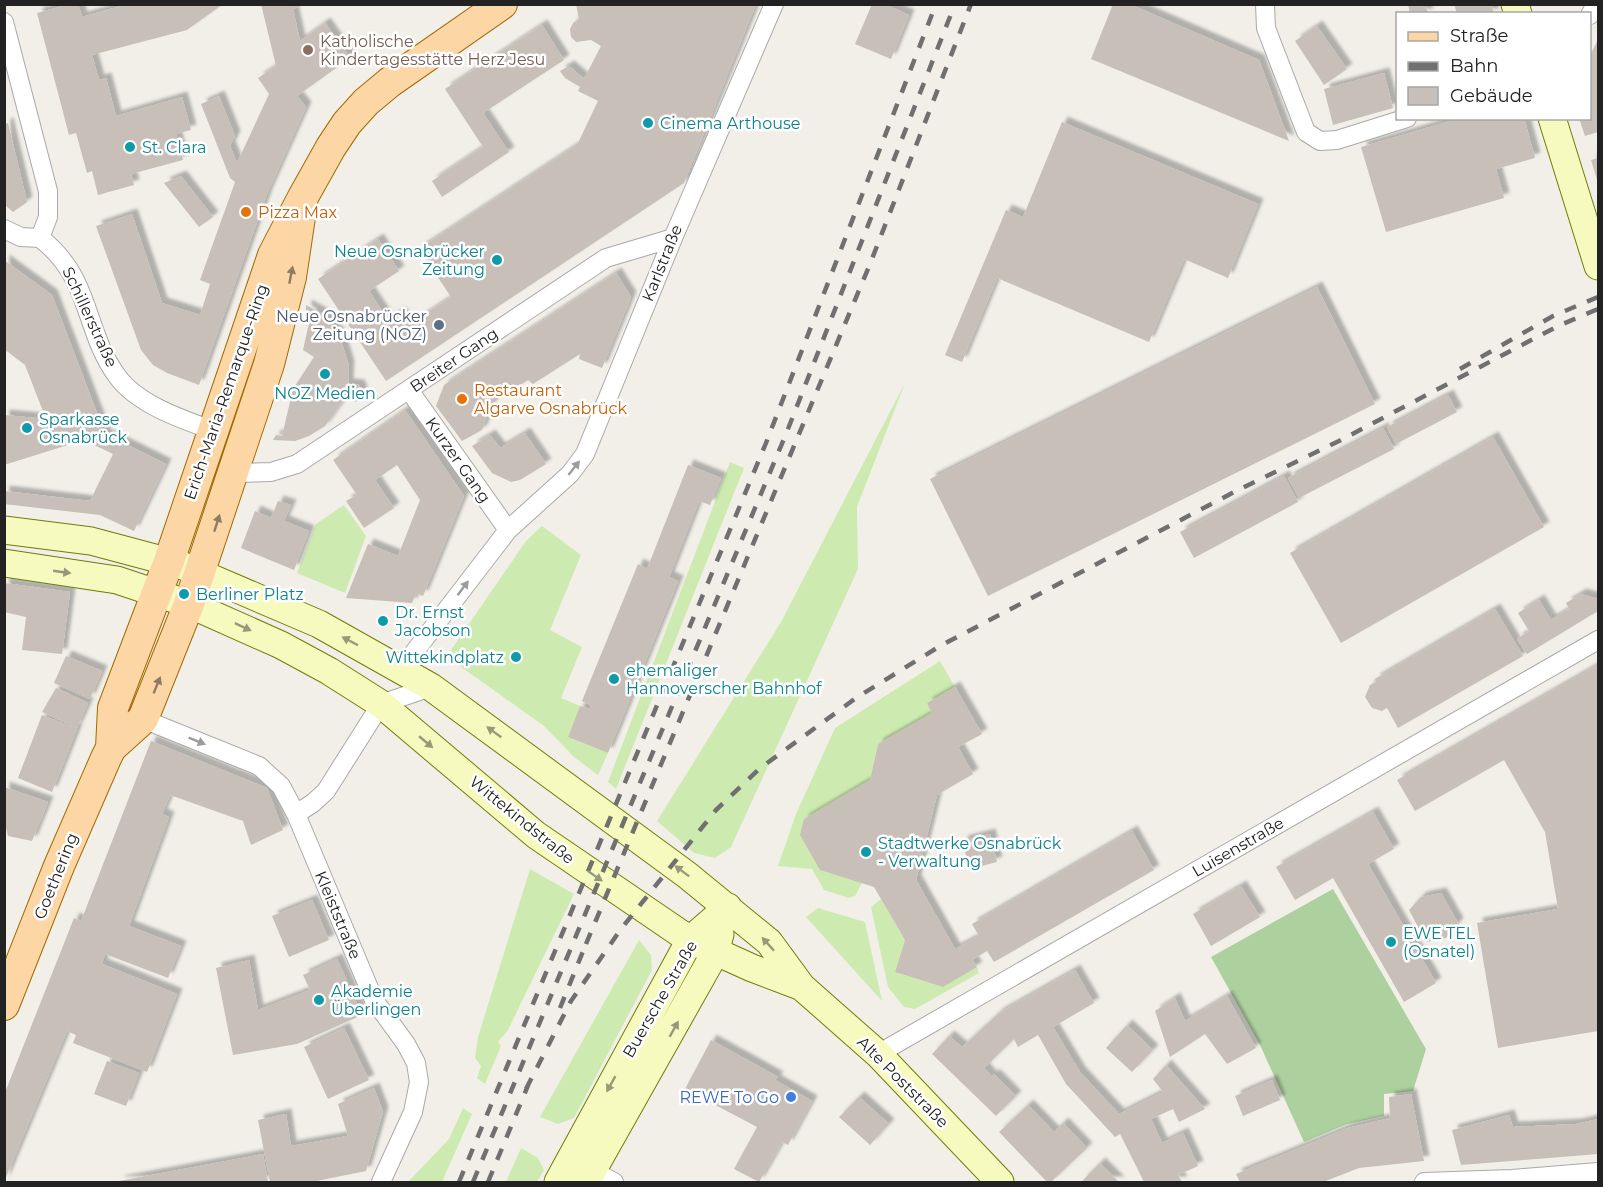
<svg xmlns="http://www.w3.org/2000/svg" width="1603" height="1187" viewBox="0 0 1603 1187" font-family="Montserrat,sans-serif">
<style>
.grass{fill:#cdebb0}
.forest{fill:#add19e}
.building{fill:#c7bfb8;filter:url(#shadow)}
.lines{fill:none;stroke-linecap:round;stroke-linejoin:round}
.street-casing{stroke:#a9a9a9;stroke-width:20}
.secondary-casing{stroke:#707d05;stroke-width:29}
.primary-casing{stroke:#a06b00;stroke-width:32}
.street{stroke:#fff;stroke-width:18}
.secondary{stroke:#f7fabf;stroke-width:27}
.primary{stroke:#fcd6a4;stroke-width:30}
.rail{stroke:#707070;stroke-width:4.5;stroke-dasharray:12 12;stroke-linecap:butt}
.oneway{fill:#8f7c63}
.oneway2{fill:#9c9c9c}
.oneway3{fill:#979978}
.education-dot{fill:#8d6e63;stroke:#fff;stroke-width:2}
.culture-dot{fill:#0f9aa8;stroke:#fff;stroke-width:2}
.food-dot{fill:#e8710a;stroke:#fff;stroke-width:2}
.service-dot{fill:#5c6f8a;stroke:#fff;stroke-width:2}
.shop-dot{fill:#3f7fe0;stroke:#fff;stroke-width:2}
.labels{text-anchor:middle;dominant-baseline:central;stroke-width:5;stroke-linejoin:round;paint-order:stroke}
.education-label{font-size:16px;fill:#785e54;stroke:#fff;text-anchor:start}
.culture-label{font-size:16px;fill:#0d838f;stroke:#fff;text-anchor:start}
.food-label{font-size:16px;fill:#c56008;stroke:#fff;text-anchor:start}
.street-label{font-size:16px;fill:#222;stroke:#fff}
.service-label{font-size:16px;fill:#4e5e75;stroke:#fff;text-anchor:end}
.shop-label{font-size:16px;fill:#366cbe;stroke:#fff;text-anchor:end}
</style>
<defs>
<filter id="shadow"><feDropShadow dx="5.5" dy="-5.5" stdDeviation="1.5" flood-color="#0004"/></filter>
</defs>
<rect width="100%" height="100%" fill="#f2efe9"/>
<path class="grass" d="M905,383L857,507L858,569L731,847L715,858L694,853L657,821L781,622Z
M730,462L744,468L616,789L608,782Z
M344,505L366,536L345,593L297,573L316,524Z
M542,526L581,555L550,630L582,647L561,698L580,706L568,737L608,753L598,775L574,757L544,726L457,664L451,650L526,541Z
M940,661L955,687L927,703L932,713L878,744L870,780L804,819L862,883L855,896L849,898L824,890L812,869L778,866L796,814L835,728Z
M530,869L574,894L508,1030L498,1042L501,1046L485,1084L477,1078L481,1066L475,1058L478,1037Z
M881,899L905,940L895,972L943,987L977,967L979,973L915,1009L904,1007L888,987L871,907Z
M818,908L865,922L882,1001L806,917Z
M639,940L651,955L652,970L574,1118L558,1124L540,1117Z
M463,1108L472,1114L442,1182H408L449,1139Z
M521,1148L538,1158L544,1170L537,1182H506Z"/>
<path class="forest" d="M1333,889L1426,1049L1413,1091L1384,1094V1116L1347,1124L1304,1142L1260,1045L1211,957Z"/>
<path class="building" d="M70,4H78L82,17L128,4H217L219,7L187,30L92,55L99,80L106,78L116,116L182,97L191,130L176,134L183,160L131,174L134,185L98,195L92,171L87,173L76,133L69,135L37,13Z
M261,4H306L293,9L300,41L325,23L350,58L297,96L306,107L267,194L199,385L167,373L153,365L141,350L96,226L132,214L162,303L200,315L210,284L200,280L235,182L230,178L201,104L219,96L235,136L230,146L237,163L269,94L258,78L276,66Z
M576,4H756L684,183L386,381L318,279L378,239L399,271L369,291L388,320L400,312L409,325L451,297L419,249L577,145L598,101L578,91L580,87L565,78L560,71L569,66L584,79L601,46L591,40L576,42L571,37L570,29L573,23L579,19Z
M872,4H884L909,15L891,59L855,44Z
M1113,4H1129L1259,60L1289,141L1091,59Z
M1408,4H1425L1428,14H1410Z
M1454,4H1491L1494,14H1457Z
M542,25L564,60L483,113L509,152L442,197L432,181L483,147L445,89Z
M1317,26L1347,69L1324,85L1295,41Z
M1598,40V132L1585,136L1579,118H1590V55Z
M1384,73L1393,108L1333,125L1324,89Z
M1461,118H1524L1535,158L1496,169L1504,198L1386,232L1361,147Z
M1062,122L1258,204L1228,278L1184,259L1149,342L997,278L962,362L945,355L1006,210L1023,217Z
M8,123L27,202L13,212L5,205V124Z
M1598,158V183L1591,160Z
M181,176L213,217L199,227L164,183Z
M4,260L52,295L105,434L166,464L134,531L100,515L4,504V491L90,501L113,454L84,440L4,465V415L46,419L25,365L4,349Z
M616,273L631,297L602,368L579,359L580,354L533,384L528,380L491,404L482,430L462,441L436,406L444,385Z
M1317,287L1375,404L988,596L930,479Z
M306,305L321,313L339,334L349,366L348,384L359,385L362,392L360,399L355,402L345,398L325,426L309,436L295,441L273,440L276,435L282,436L293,389L314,357L303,350L311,314L306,311Z
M1448,395L1457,412L1396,444L1387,427Z
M405,410L464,496L423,596L416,593L412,603L346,598L368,544L398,556L420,500L397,465L375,480L394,508L364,528L346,501L357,495L333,460Z
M1383,428L1394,449L1299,498L1288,478Z
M525,433L546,464L520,480L511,482L492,473L472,446L490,435L500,448Z
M1493,437L1544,527L1341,643L1290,553Z
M688,465L721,478L710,505L699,501L669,577L678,581L608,753L568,737L580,706L590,709L591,705L582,701L638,564L647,569Z
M1284,476L1298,502L1194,558L1180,532Z
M278,501L291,505L284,521L309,531L294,570L241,548L255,511L271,518Z
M4,583L70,592L62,654L22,650L26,617L4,612Z
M1581,594L1598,599V611L1527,654L1517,639L1529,631L1518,613L1539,600L1551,620L1569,609L1566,603Z
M1495,609L1523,656L1398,728L1387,708L1382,711L1372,708L1365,697L1370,685L1376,682L1375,679Z
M66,656L102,671L90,699L54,683Z
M1598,665V716L1596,717L1598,721V1031L1498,1048L1477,923L1558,909L1545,832L1504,760L1415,811L1397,780Z
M955,687L982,734L958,747L973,774L937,795L916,880L955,949L979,936L972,924L1132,831L1154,870L994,962L987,951L972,960L977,967L943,987L895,972L905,940L874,887L820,870L800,835L804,819L870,780L878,744L932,713L927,703Z
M56,688L88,703L77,728L42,712Z
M42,715L77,729L52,792L18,778Z
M151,741L267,788L283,830L251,845L243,821L170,795L162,814L169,817L129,926L181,946L168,978L105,954L102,964L177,994L147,1072L73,1043L76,1035L67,1031L4,1182V1095L74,918L81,921Z
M4,787L48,802L32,841L8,836L4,820Z
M1373,812L1394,849L1368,864L1436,983L1404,1002L1333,878L1295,900L1276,867Z
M990,834L997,862L970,869L962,841Z
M1241,886L1260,917L1211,946L1193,914Z
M1441,893L1458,923L1446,938L1426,942L1409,910L1421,897Z
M312,900L329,940L289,957L272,916Z
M337,959L362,1015L297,1044L233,1055L216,968L249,960L258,1010L310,990L303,975Z
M1075,970L1094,1003L1053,1027L1080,1072L1119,1114L1163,1092L1153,1079L1166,1065L1205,1109L1179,1122L1173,1109L1151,1119L1162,1143L1183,1133L1198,1166L1178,1175L1182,1182H1144L1120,1134L1115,1137L1066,1084L1038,1035L1018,1047L1014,1039L984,1068L992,1077L994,1074L1016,1096L996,1116L932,1054L949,1036L962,1047L999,1013Z
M1227,996L1256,1048L1227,1064L1205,1034L1170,1057L1155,1011L1175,998L1185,1021Z
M1127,1025L1153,1050L1132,1072L1106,1048Z
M344,1028L369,1080L328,1099L304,1047Z
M711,1040L778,1077L775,1080L812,1101L788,1145L782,1142L759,1182L734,1169L757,1127L685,1089Z
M107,1061L139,1073L126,1106L94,1094Z
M1272,1080L1280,1100L1243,1116L1235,1096Z
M374,1088L383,1112L366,1171L312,1182H270L258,1120L286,1114L291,1146L348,1136L338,1104Z
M1411,1094L1424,1161L1359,1168L1323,1182H1240L1236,1174L1348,1128L1390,1118L1389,1097Z
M859,1097L889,1124L870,1145L839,1117Z
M1028,1105L1054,1132L1063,1123L1087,1148L1051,1182H1047L999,1132Z
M1509,1115L1513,1127L1576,1124L1598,1119V1154L1461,1165L1452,1130Z
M263,1154L268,1182H119V1181Z
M1100,1163L1119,1182H1081Z"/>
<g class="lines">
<defs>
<path id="street" d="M1265,4L1266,28L1306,132L1320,141L1337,140L1407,118
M1590,15L1596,4
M4,22L48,191V217L40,238C92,278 83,329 117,376C137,404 181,419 212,430
M4,229L21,237L40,238
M409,390L508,530
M234,473L271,472L297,464L606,258L673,238
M402,668L508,530L570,474L585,454L673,238L774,4
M143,719L259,766L281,786L296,814L374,1000L406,1044L416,1063L419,1082L413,1112L381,1182
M296,814L313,803L326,791L381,704L431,687
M878,1054L1598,640
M593,1171L614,1182
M1424,1182L1512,1179L1598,1172"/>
<path id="secondary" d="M1515,4L1518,14
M1552,118L1598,266
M4,530L91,541L181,565L319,624L431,687L687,875L769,942L802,987L878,1054L1000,1182
M4,563L117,580L189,604L281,645L329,671L381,704L536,835L690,940L752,968L802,987
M558,1182L690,940L728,907
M586,1182L715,953L720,934"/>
<path id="primary" d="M111,748L113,708L169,561L273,255L303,197L331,147L347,123L366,102L390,82L502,4
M4,1005L59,866L106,758L111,748L143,719L189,604L269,364L291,277L303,197"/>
</defs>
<use href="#street" class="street-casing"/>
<use href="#secondary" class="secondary-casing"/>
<use href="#primary" class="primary-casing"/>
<use href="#street" class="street"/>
<use href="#secondary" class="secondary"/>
<use href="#primary" class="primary"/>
<path class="rail" d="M1460,369L1553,316L1598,297
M586,944L870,264L971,4
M560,1008L588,939
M526,1089L571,1001L621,929L716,810L759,769L856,698L940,646L1238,490L1339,441L1558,326L1598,309
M459,1182L766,443L936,4
M473,1182L786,434L955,4
M488,1182L529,1083"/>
</g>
<defs><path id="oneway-solid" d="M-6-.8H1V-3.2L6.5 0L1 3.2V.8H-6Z" transform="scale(1.5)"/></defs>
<g class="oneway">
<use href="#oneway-solid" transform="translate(291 275) rotate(-79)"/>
<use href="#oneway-solid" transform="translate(217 523) rotate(-72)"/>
<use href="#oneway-solid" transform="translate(157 685) rotate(-68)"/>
</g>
<g class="oneway2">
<use href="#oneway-solid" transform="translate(574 468) rotate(-52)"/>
<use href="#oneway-solid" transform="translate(463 588) rotate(-53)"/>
<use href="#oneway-solid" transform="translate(197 741) rotate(22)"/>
</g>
<g class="oneway3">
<use href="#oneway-solid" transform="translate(62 572) rotate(8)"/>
<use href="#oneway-solid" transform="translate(243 627) rotate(25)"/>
<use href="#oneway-solid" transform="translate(350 641) rotate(-152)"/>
<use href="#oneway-solid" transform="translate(494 732) rotate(-144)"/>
<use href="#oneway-solid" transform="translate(426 742) rotate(40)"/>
<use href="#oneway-solid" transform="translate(682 871) rotate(-143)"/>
<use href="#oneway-solid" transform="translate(595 876) rotate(35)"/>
<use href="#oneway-solid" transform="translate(768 944) rotate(-132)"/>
<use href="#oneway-solid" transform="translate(674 1029) rotate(-61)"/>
<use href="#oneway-solid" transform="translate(611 1084) rotate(119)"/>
</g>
<circle class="education-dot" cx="308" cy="50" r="6"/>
<g class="culture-dot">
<circle cx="648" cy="123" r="6"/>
<circle cx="130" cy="147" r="6"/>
<circle cx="497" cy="260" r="6"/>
<circle cx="325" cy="374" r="6"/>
<circle cx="27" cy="428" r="6"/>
<circle cx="184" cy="594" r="6"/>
<circle cx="383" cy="621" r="6"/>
<circle cx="516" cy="657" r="6"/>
<circle cx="614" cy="679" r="6"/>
<circle cx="866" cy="852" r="6"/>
<circle cx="1391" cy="942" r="6"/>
<circle cx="319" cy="1000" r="6"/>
</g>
<g class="food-dot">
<circle cx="246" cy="212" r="6"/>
<circle cx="462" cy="399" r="6"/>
</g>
<circle class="service-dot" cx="439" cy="325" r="6"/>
<circle class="shop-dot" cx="791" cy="1097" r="6"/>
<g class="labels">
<g class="education-label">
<text x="320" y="41">Katholische<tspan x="320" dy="18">Kindertagesstätte Herz Jesu</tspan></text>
</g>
<g class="culture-label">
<text x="660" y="123">Cinema Arthouse</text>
<text x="142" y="147">St. Clara</text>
<text x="485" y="251" text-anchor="end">Neue Osnabrücker<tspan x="485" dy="18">Zeitung</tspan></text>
<text x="325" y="393" text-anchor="middle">NOZ Medien</text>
<text x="39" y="419">Sparkasse<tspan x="39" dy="18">Osnabrück</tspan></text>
<text x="196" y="594">Berliner Platz</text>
<text x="395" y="612">Dr. Ernst<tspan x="395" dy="18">Jacobson</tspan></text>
<text x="504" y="657" text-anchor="end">Wittekindplatz</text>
<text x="626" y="670">ehemaliger<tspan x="626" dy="18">Hannoverscher Bahnhof</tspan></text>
<text x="878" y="843">Stadtwerke Osnabrück<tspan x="878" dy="18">- Verwaltung</tspan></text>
<text x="1403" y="933">EWE TEL<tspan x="1403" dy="18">(Osnatel)</tspan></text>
<text x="331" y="991">Akademie<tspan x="331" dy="18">Überlingen</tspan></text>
</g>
<g class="food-label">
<text x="258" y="212">Pizza Max</text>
<text x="474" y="390">Restaurant<tspan x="474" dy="18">Algarve Osnabrück</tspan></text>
</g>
<g class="street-label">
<text transform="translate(662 263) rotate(-68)">Karlstraße</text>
<text transform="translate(90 317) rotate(65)">Schillerstraße</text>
<text transform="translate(454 360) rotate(-34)">Breiter Gang</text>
<text transform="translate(226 392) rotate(-71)">Erich-Maria-Remarque-Ring</text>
<text transform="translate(458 460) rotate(55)">Kurzer Gang</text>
<text transform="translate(522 820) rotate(39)">Wittekindstraße</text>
<text transform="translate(1238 847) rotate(-30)">Luisenstraße</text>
<text transform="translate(56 876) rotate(-68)">Goethering</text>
<text transform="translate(338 915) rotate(67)">Kleiststraße</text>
<text transform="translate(660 999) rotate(-60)">Buersche Straße</text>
<text transform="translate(903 1082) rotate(45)">Alte Poststraße</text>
</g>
<g class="service-label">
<text x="427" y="316">Neue Osnabrücker<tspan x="427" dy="18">Zeitung (NOZ)</tspan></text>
</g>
<g class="shop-label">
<text x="779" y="1097">REWE To Go</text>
</g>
</g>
<rect width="1603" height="1187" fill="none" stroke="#222222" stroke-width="12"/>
<rect x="1396" y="12" width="195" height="108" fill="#ffffff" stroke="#a7a7a7" stroke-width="1.5"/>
<rect x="1408" y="32" width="30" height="9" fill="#fcd6a4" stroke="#a7a7a7" stroke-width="1.5"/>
<text x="1450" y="42" font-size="18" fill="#222222">Straße</text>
<rect x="1408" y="62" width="30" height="9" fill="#707070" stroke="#a7a7a7" stroke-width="1.5"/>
<text x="1450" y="72" font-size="18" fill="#222222">Bahn</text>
<rect x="1408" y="87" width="30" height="18" fill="#c7bfb8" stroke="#a7a7a7" stroke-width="1.5"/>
<text x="1450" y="102" font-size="18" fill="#222222">Gebäude</text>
</svg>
